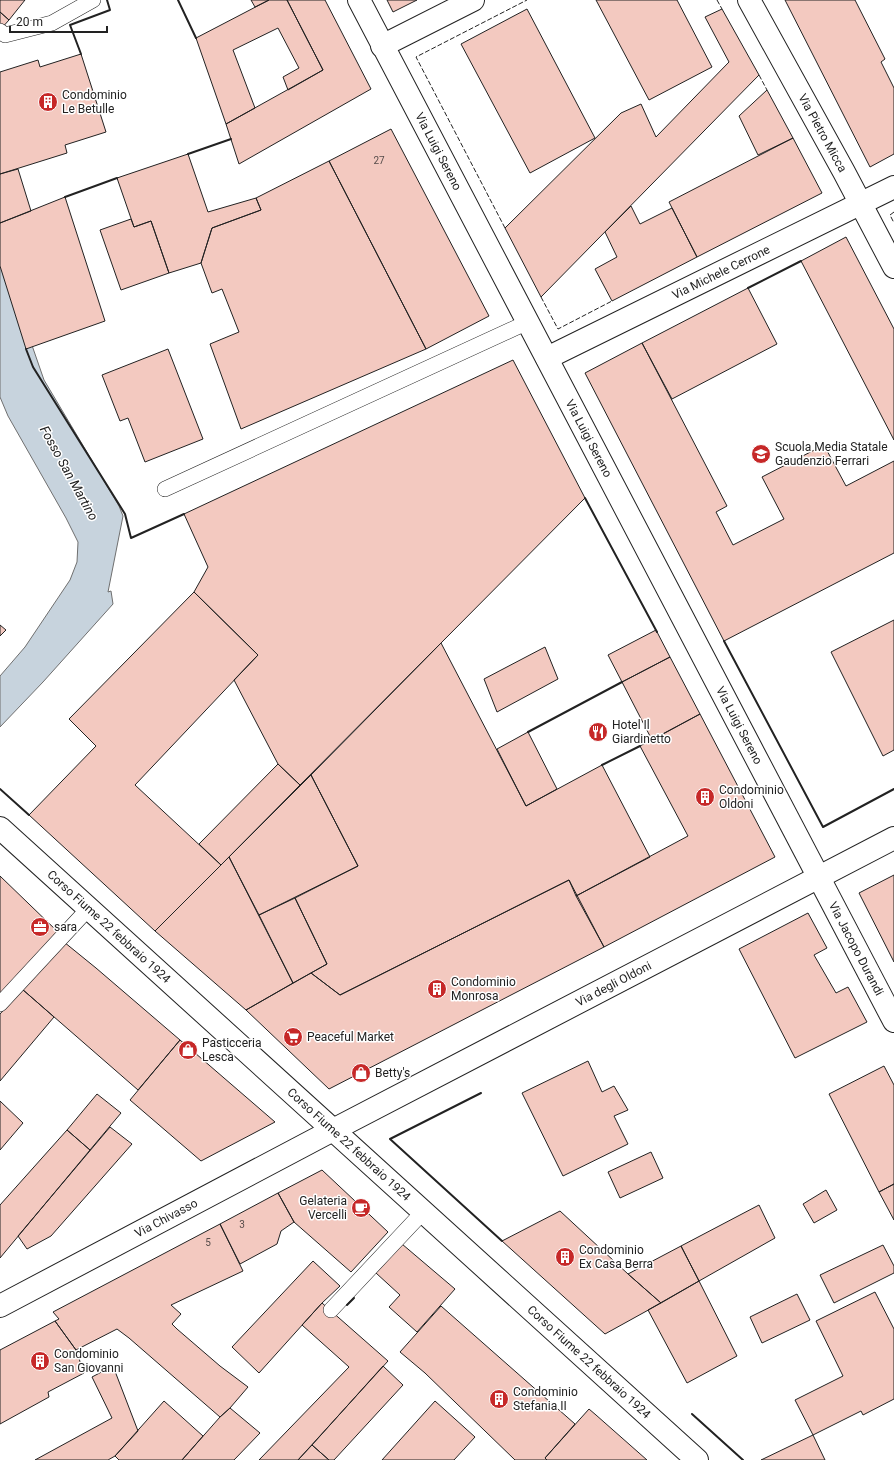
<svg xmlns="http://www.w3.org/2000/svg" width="894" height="1460" viewBox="0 0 894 1460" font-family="Roboto,sans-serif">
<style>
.water{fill:#c7d3dd;stroke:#6f6f6f}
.building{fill:#f3c9c0;stroke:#222}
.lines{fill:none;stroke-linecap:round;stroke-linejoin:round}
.service-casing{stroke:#222;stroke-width:16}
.minor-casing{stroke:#222;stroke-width:24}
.secondary-casing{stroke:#222;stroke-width:24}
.service{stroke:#fff;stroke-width:15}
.minor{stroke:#fff;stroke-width:22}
.secondary{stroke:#fff;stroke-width:22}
.fence{stroke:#222;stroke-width:1;stroke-dasharray:5 2;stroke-linecap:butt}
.wall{stroke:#222;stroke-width:2}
.labels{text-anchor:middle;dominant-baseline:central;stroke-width:3;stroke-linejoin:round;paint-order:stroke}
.number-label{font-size:10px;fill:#564c4a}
.poi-label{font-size:12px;fill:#222;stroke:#fff;text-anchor:start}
.street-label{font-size:12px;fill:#222;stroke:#fff}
.water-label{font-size:13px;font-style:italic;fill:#222;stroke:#fff}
</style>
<rect width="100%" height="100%" fill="#fff"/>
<path class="water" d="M0,253L44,380L119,506L123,516L108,592L111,591L113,604L43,682L0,727V676L25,647L70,580L77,562L78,542L66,518L8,416L0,397Z"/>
<path class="building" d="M0,0H25L9,20L0,12Z
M251,0H269L255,7Z
M269,0H287L323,70L288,90L283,77L299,68L278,28L233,50L255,108L226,124L196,38Z
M287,0H325L371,89L239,164L226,124L323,70Z
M387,0H417L393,12Z
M596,0H677L712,67L649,100Z
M785,0H855L885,59L881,62L894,88V154L870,167Z
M527,9L595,138L530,173L461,44Z
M722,9L759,75L541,297L505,228L621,113L641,104L656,137L729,62L705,17Z
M0,12L9,20L0,30Z
M81,54L106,132L65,145L67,153L0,174V72L38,60L40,67Z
M767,90L793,138L758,155L739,116Z
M391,129L489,316L426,349L329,161Z
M793,138L822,193L697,257L669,202Z
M188,154L208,212L256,198L261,210L212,228L201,263L169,273L151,221L134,227L117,178Z
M329,161L426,349L241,429L210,344L239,332L222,289L212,293L201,263L212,228L261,210L256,198Z
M18,169L31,211L0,223V174Z
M65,197L105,321L26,349L0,266V223Z
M631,206L640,224L672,208L697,257L612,301L595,269L617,257L605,232Z
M131,219L134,227L151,221L169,273L121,290L100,230Z
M846,237L894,329V440L801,261Z
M748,288L777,344L672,399L642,343Z
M642,343L727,506L716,512L733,545L784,519L762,477L824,445L846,486L894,461V553L724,641L585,373Z
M168,349L203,439L145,462L128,418L120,421L102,375Z
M513,360L585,498L300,785L278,764L234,680L258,655L194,592L208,567L184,514Z
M194,592L258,655L135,785L221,865L155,931L29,815L96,746L69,719Z
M894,620V750L883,756L831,652Z
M0,625L6,630L0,636Z
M656,630L670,657L622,682L608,655Z
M441,643L526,806L602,765L650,857L576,896L569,880L340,995L311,973L327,964L295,898L358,866L311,775Z
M545,647L558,679L497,712L484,679Z
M670,657L700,714L652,740L622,682Z
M700,714L775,857L604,947L576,896L688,836L640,746Z
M528,732L557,789L526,806L497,749Z
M278,764L300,785L221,865L199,844Z
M311,775L358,866L259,915L229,857Z
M229,857L293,983L246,1010L155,931Z
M894,875V962L859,893Z
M0,876L58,932L0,996Z
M569,880L604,947L329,1089L246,1010L311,973L340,995Z
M295,898L327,964L293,983L259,915Z
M808,913L827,948L814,955L836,993L848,987L867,1022L795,1058L739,949Z
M64,942L96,968L180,1040L138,1090L22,989Z
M22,989L54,1017L0,1081V1014Z
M180,1040L275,1122L201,1161L130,1100Z
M588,1061L602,1092L614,1086L628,1110L614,1116L628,1144L563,1176L522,1093Z
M884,1066L894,1085V1184L879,1192L829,1094Z
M97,1094L121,1113L90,1150L67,1130Z
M0,1101L23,1123L0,1150Z
M110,1127L132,1144L51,1236L27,1249L18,1236Z
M67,1130L90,1150L0,1258V1205Z
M651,1152L663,1178L620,1198L608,1172Z
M322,1170L388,1232L351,1272L294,1222L278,1193Z
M894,1184V1220L879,1192Z
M826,1190L837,1210L814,1223L803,1204Z
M278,1193L294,1222L281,1231L277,1244L240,1264L220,1224Z
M759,1205L775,1238L699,1281L681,1246Z
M560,1211L628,1274L661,1303L605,1334L502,1241Z
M220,1224L243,1271L171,1305L181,1314L172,1324L177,1329L220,1366L248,1387L230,1408L220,1417L129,1338L117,1329L76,1350L55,1321L59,1319L53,1312Z
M402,1244L455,1289L417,1332L389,1307L400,1295L376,1273Z
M883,1245L894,1266V1273L834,1303L820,1275Z
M681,1246L699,1281L661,1303L628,1274Z
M313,1261L340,1286L322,1303L259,1373L232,1347Z
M699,1281L737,1356L687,1383L648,1310Z
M875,1292L894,1329V1399L863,1415L861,1411L813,1435L795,1400L843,1376L816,1321Z
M797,1294L810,1320L762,1343L750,1317Z
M322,1303L388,1361L298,1460H259L349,1367L302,1325Z
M441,1306L575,1424L545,1458L547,1460H515L425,1373L400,1352Z
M55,1321L76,1350L84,1373L48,1392L49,1397L0,1424V1350Z
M113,1366L138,1431L115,1456L108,1460H35L112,1418L92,1377Z
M383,1366L403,1385L334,1460H329L312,1445Z
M164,1401L203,1436L182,1460H119L115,1456Z
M435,1401L475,1437L454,1460H382Z
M230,1408L260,1433L234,1460H182L220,1417Z
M589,1409L596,1415L647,1460H547L545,1458Z
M813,1435L825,1460H761Z
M312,1445L329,1460H298Z"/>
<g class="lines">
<defs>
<path id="service" d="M0,31L5,35L52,23L93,0
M165,489L528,322
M0,1004L88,909
M331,1310L423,1212"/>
<g id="minor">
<path id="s1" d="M359,0L894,1021"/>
<path id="s2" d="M749,0L844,172L894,267"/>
<path d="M382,46L473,0"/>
<path id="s3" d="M547,358L894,187"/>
<path id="s4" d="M0,1306L333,1130L894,838"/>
</g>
<g id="secondary">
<path id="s5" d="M0,828L697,1460"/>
</g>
</defs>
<use href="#service" class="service-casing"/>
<use href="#minor" class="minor-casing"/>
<use href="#secondary" class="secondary-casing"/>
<use href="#service" class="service"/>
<use href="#minor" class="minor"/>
<use href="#secondary" class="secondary"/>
<path class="fence" d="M717,0L722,9
M759,75L767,90
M894,212L890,215L894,223
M505,228L416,57L527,0
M541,297L558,329L612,301"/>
<path class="wall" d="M178,0L196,38
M81,54L70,25L110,10L107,0
M188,154L231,139
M65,197L117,178
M748,288L801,261
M26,349L33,367L125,514L131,538L184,514
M585,498L657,632
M724,641L823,827L894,789
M528,732L622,682
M602,765L640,746
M0,789L29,815
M481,1093L390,1139L502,1241
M347,1305L354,1298
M692,1414L743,1460"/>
</g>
<defs>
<symbol id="building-disc" viewBox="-11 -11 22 22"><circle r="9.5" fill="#c62828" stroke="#fff"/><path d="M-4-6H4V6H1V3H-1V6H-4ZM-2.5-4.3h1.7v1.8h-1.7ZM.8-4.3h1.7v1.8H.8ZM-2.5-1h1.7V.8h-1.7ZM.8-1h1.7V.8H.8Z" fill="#fff"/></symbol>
<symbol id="school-disc" viewBox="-11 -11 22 22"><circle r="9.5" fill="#c62828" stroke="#fff"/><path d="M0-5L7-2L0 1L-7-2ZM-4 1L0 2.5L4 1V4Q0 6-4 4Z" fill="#fff"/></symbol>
<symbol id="restaurant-disc" viewBox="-11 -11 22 22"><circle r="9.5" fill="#c62828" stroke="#fff"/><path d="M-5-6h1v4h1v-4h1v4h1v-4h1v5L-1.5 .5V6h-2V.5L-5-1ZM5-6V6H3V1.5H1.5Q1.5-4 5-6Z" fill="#fff"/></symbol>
<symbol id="office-disc" viewBox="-11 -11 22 22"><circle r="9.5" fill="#c62828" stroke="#fff"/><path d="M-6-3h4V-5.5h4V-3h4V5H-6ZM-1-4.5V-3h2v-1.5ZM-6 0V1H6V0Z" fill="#fff"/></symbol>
<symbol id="supermarket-disc" viewBox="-11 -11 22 22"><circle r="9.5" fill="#c62828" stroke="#fff"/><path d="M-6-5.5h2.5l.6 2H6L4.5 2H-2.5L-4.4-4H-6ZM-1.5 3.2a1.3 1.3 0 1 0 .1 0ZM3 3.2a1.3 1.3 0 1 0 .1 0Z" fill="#fff"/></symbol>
<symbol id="shop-disc" viewBox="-11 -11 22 22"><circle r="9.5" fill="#c62828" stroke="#fff"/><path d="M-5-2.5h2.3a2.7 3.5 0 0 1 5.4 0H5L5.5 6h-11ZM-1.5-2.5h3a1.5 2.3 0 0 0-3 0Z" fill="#fff"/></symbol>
<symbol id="cafe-disc" viewBox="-11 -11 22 22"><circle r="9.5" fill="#c62828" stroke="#fff"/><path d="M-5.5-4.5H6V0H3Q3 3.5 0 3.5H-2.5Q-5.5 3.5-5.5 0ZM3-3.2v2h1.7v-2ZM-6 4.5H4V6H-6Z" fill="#fff"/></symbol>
</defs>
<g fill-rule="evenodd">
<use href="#building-disc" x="37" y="91" width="22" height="22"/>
<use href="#school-disc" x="750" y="443" width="22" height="22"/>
<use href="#restaurant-disc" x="587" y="721" width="22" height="22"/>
<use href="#building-disc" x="694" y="786" width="22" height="22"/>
<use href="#office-disc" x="29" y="916" width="22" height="22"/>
<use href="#building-disc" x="426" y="978" width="22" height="22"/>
<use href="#supermarket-disc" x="282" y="1026" width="22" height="22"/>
<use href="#shop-disc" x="177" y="1039" width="22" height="22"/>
<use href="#shop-disc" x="350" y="1062" width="22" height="22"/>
<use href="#cafe-disc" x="350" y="1197" width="22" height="22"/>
<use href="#building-disc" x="554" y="1246" width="22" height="22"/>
<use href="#building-disc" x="29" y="1350" width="22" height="22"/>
<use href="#building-disc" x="488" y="1388" width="22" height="22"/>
</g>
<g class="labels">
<g class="number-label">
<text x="379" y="160">27</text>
<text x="242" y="1224">3</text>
<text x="208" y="1242">5</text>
</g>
<g class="poi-label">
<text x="62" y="95">Condominio<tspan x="62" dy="14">Le Betulle</tspan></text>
<text x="775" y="447">Scuola Media Statale<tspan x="775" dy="14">Gaudenzio Ferrari</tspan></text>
<text x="612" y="725">Hotel Il<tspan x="612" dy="14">Giardinetto</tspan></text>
<text x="719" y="790">Condominio<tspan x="719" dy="14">Oldoni</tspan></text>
<text x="54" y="927">sara</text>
<text x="451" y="982">Condominio<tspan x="451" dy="14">Monrosa</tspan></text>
<text x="307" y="1037">Peaceful Market</text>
<text x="202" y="1043">Pasticceria<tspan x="202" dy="14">Lesca</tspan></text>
<text x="375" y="1073">Betty's</text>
<text x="347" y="1201" text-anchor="end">Gelateria<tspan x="347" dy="14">Vercelli</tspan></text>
<text x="579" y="1250">Condominio<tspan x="579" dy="14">Ex Casa Berra</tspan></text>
<text x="54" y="1354">Condominio<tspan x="54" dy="14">San Giovanni</tspan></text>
<text x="513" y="1392">Condominio<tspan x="513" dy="14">Stefania II</tspan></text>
</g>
<g class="street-label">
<text stroke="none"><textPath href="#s2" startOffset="152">Via Pietro Micca</textPath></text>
<text stroke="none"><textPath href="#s1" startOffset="171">Via Luigi Sereno</textPath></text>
<text stroke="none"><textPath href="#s3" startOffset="194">Via Michele Cerrone</textPath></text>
<text stroke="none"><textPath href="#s1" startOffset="495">Via Luigi Sereno</textPath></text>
<text stroke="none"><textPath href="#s1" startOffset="819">Via Luigi Sereno</textPath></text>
<text stroke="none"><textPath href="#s5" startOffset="147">Corso Fiume 22 febbraio 1924</textPath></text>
<text stroke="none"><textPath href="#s1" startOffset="1071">Via Jacopo Durandi</textPath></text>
<text stroke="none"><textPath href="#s4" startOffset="693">Via degli Oldoni</textPath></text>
<text stroke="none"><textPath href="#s5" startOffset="471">Corso Fiume 22 febbraio 1924</textPath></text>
<text stroke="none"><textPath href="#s4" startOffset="188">Via Chivasso</textPath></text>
<text stroke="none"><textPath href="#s5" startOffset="795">Corso Fiume 22 febbraio 1924</textPath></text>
</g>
<g class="water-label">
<text transform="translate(69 473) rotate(61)">Fosso San Martino</text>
</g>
</g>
<path d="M10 26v6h97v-6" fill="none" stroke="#222222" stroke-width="2"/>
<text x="16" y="26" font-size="12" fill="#222222" stroke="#ffffff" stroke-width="3" paint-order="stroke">20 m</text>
</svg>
